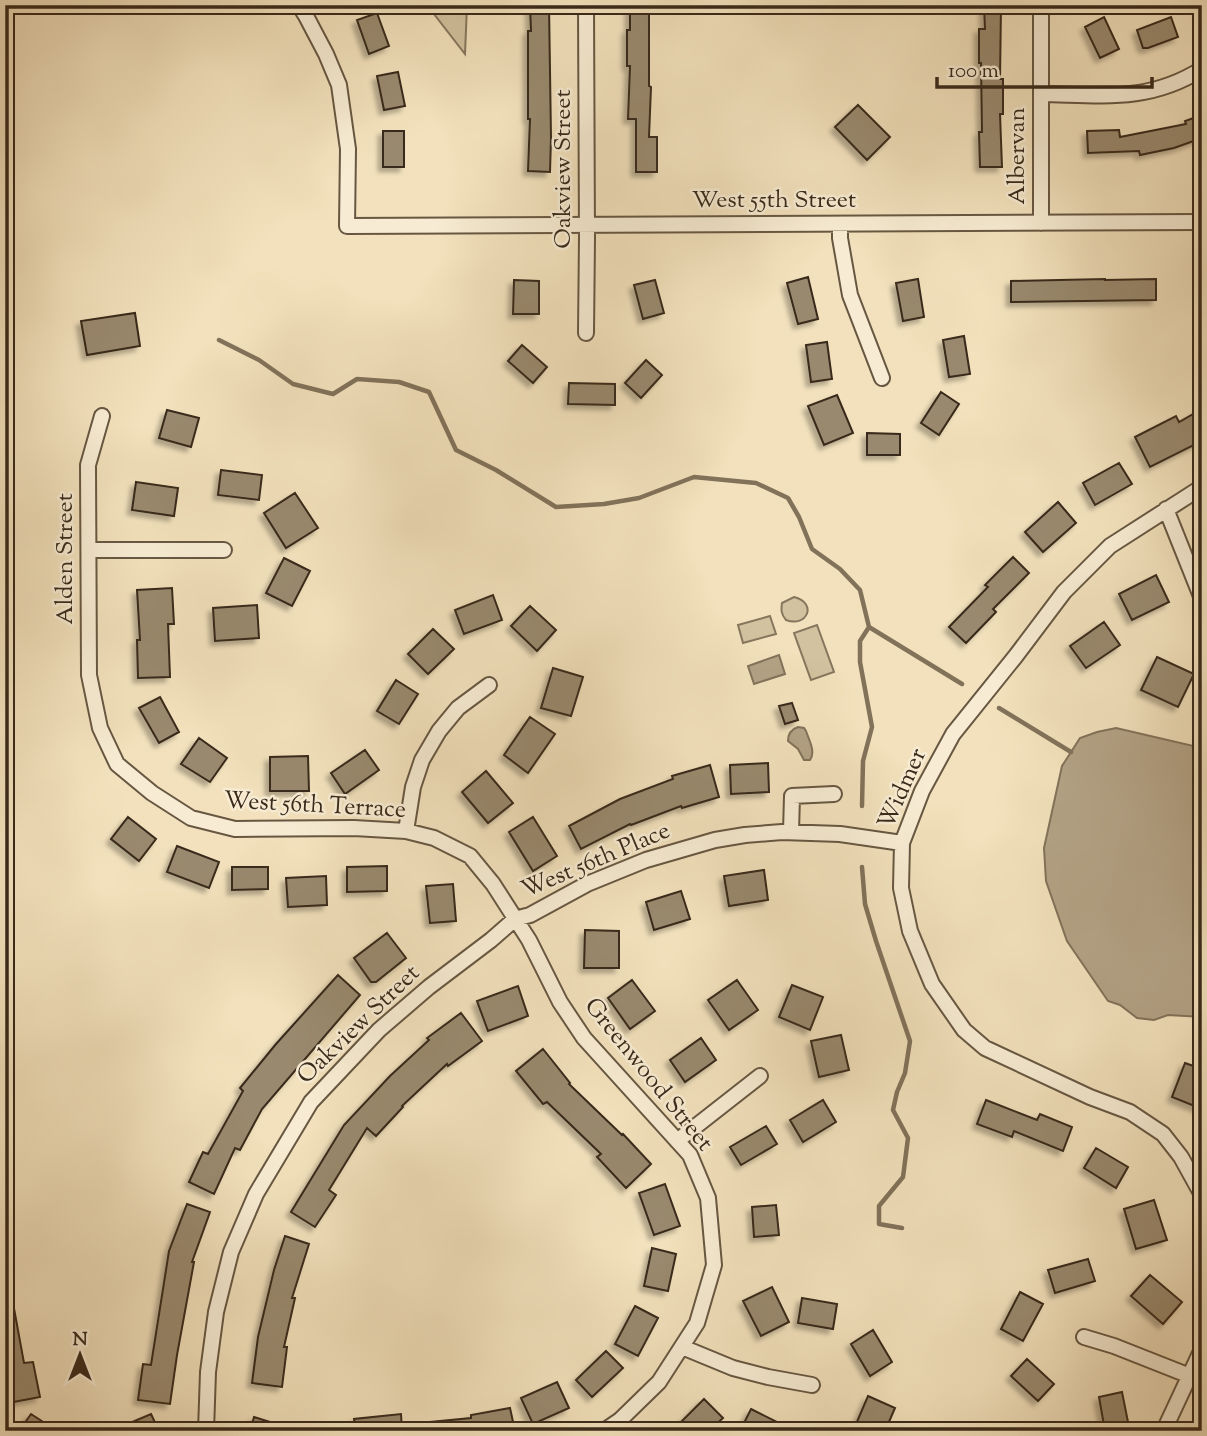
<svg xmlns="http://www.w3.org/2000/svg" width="1207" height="1436" viewBox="0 0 1207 1436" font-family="'Sorts Mill Goudy',serif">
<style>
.green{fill:#d3c2a0;stroke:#86765d;stroke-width:2}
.water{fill:#b3a285;stroke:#82725a;stroke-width:2}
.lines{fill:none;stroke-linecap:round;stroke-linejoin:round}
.stream{stroke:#82725a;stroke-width:4.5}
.building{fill:#99896e;stroke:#39291a;stroke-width:2;filter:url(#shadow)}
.minor-casing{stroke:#675742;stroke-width:18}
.minor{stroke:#f7ecd3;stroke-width:14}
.labels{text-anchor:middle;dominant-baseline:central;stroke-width:5;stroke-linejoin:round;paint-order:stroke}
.street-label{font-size:24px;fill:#39291a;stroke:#f7ecd3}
</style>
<defs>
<filter id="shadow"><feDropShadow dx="-4.5" dy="4.5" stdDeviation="2" flood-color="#0004"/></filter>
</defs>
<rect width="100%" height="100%" fill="#f2e1bc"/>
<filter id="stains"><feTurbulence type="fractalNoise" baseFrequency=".00286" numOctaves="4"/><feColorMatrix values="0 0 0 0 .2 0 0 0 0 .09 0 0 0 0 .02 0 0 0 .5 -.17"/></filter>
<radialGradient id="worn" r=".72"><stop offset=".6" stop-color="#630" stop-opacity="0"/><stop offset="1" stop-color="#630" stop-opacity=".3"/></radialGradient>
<path class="green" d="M427,5H467L465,54Z
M794,597C818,603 807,628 786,620C781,614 781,610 782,603Z
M770,616L776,634L743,643L738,625Z
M817,625L834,672L811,680L794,633Z"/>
<path class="water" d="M779,655L785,674L754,684L748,666Z
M798,727L804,728L806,731C809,740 816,752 810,760H804L798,749L788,741C788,734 792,729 798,727Z
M1116,728L1202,748V1017L1168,1015L1154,1020L1137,1018L1120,1005L1108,1001L1067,941L1046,881L1044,848L1062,766L1080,738L1097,732Z"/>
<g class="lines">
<path class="stream" d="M219,340L259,360L293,384L333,394L357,379L399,382L429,392L456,450L496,470L556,507L604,504L639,498L694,477L756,483L788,498L799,517L812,549L840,569L860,590L869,627L962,684
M999,708L1071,752
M862,806L863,761L872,727L860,662V641L869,627
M862,867L865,904L876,941L910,1041L905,1073L897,1092L893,1110L908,1138L903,1177L879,1206V1224L902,1228"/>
</g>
<path class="building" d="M530,5H549L551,138L550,172L528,171L530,119H528V31H531Z
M630,5H649V86L651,87L649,137H657V172H636V119H628L630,66H627V30H630Z
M984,5H1001L1000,79H1003V114H1000L1002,167H980L979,132H982L981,63H979V29H985Z
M377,13L389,46L369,54L357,20Z
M1104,17L1119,49L1100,58L1085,27Z
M1171,17L1178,37L1148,48H1143L1137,30Z
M398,72L405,106L384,110L377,76Z
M858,105L890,137L867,160L835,127Z
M1202,115V138L1174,148L1140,155L1139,151L1088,153L1087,131L1119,130L1120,137L1186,124L1185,121Z
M383,131H404V167H383Z
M808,277L818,319L798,324L787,283Z
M918,279L924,317L903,321L896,283Z
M1105,279V280L1156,279V300L1011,302V281Z
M514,280L539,281V314H513Z
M655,280L664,313L643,319L634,285Z
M135,313L140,346L87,355L81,321Z
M964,336L970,374L949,377L943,340Z
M827,342L832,379L811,382L806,345Z
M522,345L547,367L533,383L508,361Z
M646,360L662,375L641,398L625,383Z
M569,383L615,384V405L568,404Z
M941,392L959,404L939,435L921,423Z
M837,395L853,433L824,445L808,406Z
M1202,409V441L1150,467L1135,437L1176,416L1179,422Z
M167,410L199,418L191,447L159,438Z
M867,433L900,434V455H867Z
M1119,463L1132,484L1095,505L1083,483Z
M221,470L262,475L259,500L218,495Z
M136,482L178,488L174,516L132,510Z
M295,493L318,528L286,548L264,513Z
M1058,502L1076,523L1043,552L1025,532Z
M1013,557L1029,573L993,609L996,612L966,643L949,627L988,587L985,585Z
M284,558L310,571L292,606L266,593Z
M1156,575L1169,602L1132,620L1119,594Z
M172,588L174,624H168L170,677L138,678L137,640H140L137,590Z
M493,595L502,620L464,634L455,610Z
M257,605L259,638L215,641L213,608Z
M530,606L556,630L537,651L511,626Z
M1104,622L1120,645L1086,668L1070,646Z
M433,629L454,649L428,674L408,654Z
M1157,657L1194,674L1178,707L1141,690Z
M553,668L583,677L571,716L541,708Z
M396,680L418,694L399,724L377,711Z
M160,697L179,732L159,743L139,708Z
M792,703L798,720L785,724L779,706Z
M530,717L555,734L528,773L504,755Z
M199,738L227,758L210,782L181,764Z
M365,750L379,770L345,794L331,773Z
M308,756L309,791H270V757Z
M768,763L769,792L731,794L730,765Z
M710,765L719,797L682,808L681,806L631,825L630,824L581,849L569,826L620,799L673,779L672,776Z
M486,771L513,803L488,823L462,792Z
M128,817L156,839L139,861L111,839Z
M533,817L557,856L533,871L509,832Z
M177,846L219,862L209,888L167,872Z
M387,866V891L347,892V867Z
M232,867H268V889L232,890Z
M764,870L768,900L729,906L724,876Z
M326,876L327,905L288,907L286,878Z
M453,884L456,921L430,923L426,886Z
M681,891L690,919L654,930L646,902Z
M585,930L619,931V968H584Z
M387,933L406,958L376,982H371L354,958Z
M338,975L360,995L262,1109L240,1150L235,1148L214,1194L189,1182L203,1152L208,1154L243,1091L240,1088L276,1044Z
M632,980L655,1011L630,1029L608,998Z
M737,980L758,1010L729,1030L708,1000Z
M792,985L823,997L810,1030L779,1017Z
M518,986L528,1016L488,1031L477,1001Z
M461,1013L482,1041L448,1066L447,1064L402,1106L403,1107L376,1136L367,1128L329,1190L336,1195L315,1227L291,1212L344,1125L390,1076L429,1040L427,1038Z
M841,1035L849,1070L819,1077L811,1041Z
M701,1038L716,1060L685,1082L670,1060Z
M543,1049L570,1083L569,1084L622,1135L623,1134L651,1164L626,1188L597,1157L601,1154L547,1102L543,1104L516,1071Z
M1185,1063L1202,1069V1109L1172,1097Z
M823,1100L836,1122L803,1142L790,1120Z
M986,1100L1037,1120L1040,1114L1072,1127L1063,1151L1014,1131L1012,1137L977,1124Z
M766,1126L777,1144L741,1165L730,1147Z
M1096,1148L1128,1167L1116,1188L1084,1168Z
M665,1184L680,1226L654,1235L639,1193Z
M1154,1200L1167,1240L1136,1249L1124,1209Z
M187,1204L210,1212L192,1262H194L177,1355L170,1404L138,1400L143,1364L151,1365L169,1251Z
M776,1205L779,1235L754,1237L752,1207Z
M285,1236L309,1244L292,1298H295L284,1347H287L282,1387L252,1383L258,1337L274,1270Z
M652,1248L676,1254L668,1291L644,1286Z
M1088,1259L1095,1281L1055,1293L1048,1270Z
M1150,1275L1182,1302L1163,1324L1131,1296Z
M772,1287L789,1322L761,1336L743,1301Z
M5,1292H11L24,1363L33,1362L40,1397L8,1403L5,1387Z
M1020,1292L1043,1304L1023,1341L1001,1329Z
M802,1298L837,1304L833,1329L798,1323Z
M635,1306L658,1318L638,1356L615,1344Z
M873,1330L892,1362L870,1376L851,1344Z
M606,1351L623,1368L592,1397L576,1380Z
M1027,1359L1054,1384L1038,1401L1011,1376Z
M557,1382L569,1408L533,1424L521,1398Z
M1122,1392L1129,1427L1105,1431L1099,1397Z
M868,1396L895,1408L885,1431H853Z
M704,1399L723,1418L709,1431H672Z
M510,1408L515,1431H420V1423L471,1418V1415Z
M751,1409L795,1431H740Z
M31,1414L57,1431H19Z
M151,1414L159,1431H111Z
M401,1414L402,1431H356L354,1419Z
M254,1417L289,1428L288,1431H250Z"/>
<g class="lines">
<defs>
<path id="minor" d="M299,5L306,16L326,54L339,85L348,149L347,226L1202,222
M1041,94C1101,95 1148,103 1202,69
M1041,223V5
M840,224V238L850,295L882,378
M586,333L587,238L586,5
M102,416L88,465L89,675L100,728L117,764L152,793L191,818L235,829L354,828L406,831L434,838L470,856L493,884L529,940L560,1002L584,1038L690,1155L708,1198L714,1265L697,1323L659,1382L620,1420L604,1431
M1202,487L1110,546L1064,592L1015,657L953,734L922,791L902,843L901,888L910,931L932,984L964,1030L985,1048L1090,1097L1130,1112L1163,1134L1181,1157L1202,1195
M1166,509L1202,599
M89,550H224
M406,831L413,787L422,760L439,731L458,708L489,685
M791,832L792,796L834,794
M677,1141L760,1076
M1084,1337L1114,1346L1190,1376
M682,1347L733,1368L768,1377L812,1385
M206,1431L208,1372L216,1312L231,1252L256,1194L311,1102L379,1030L429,987L491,940L515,919L530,915L587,884L646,860L715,840L745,835L782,832L840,834L902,843
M1165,1431L1167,1424L1202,1349"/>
</defs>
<use href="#minor" class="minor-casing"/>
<use href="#minor" class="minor"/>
</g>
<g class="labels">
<g class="street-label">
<text transform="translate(1018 156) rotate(-90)">Albervan</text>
<text transform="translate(564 169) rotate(-90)">Oakview Street</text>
<text x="774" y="201">West 55th Street</text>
<text transform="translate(66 559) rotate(-90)">Alden Street</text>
<text transform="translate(903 789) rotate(-66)">Widmer</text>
<text transform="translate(315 806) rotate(3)">West 56th Terrace</text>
<text transform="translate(596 861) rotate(-23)">West 56th Place</text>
<text transform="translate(359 1025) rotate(-44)">Oakview Street</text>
<text transform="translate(648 1075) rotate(51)">Greenwood Street</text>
</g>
</g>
<rect width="1207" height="1436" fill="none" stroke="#f2e1bc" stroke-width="28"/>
<rect x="7" y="7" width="1193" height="1422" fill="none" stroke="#39291a" stroke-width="3.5"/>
<rect x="14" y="14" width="1179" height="1408" fill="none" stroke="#39291a" stroke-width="2"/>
<g transform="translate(80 1355)" stroke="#f7ecd3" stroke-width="5" paint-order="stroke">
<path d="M0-5L12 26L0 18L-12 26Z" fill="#39291a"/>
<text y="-10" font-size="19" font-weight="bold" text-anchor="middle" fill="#39291a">N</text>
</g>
<path d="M937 77v10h215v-10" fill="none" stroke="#39291a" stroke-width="3.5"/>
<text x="948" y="77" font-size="21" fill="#39291a" stroke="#f7ecd3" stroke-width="5" paint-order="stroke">100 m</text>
<rect width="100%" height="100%" filter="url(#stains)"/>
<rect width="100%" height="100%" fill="url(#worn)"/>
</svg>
